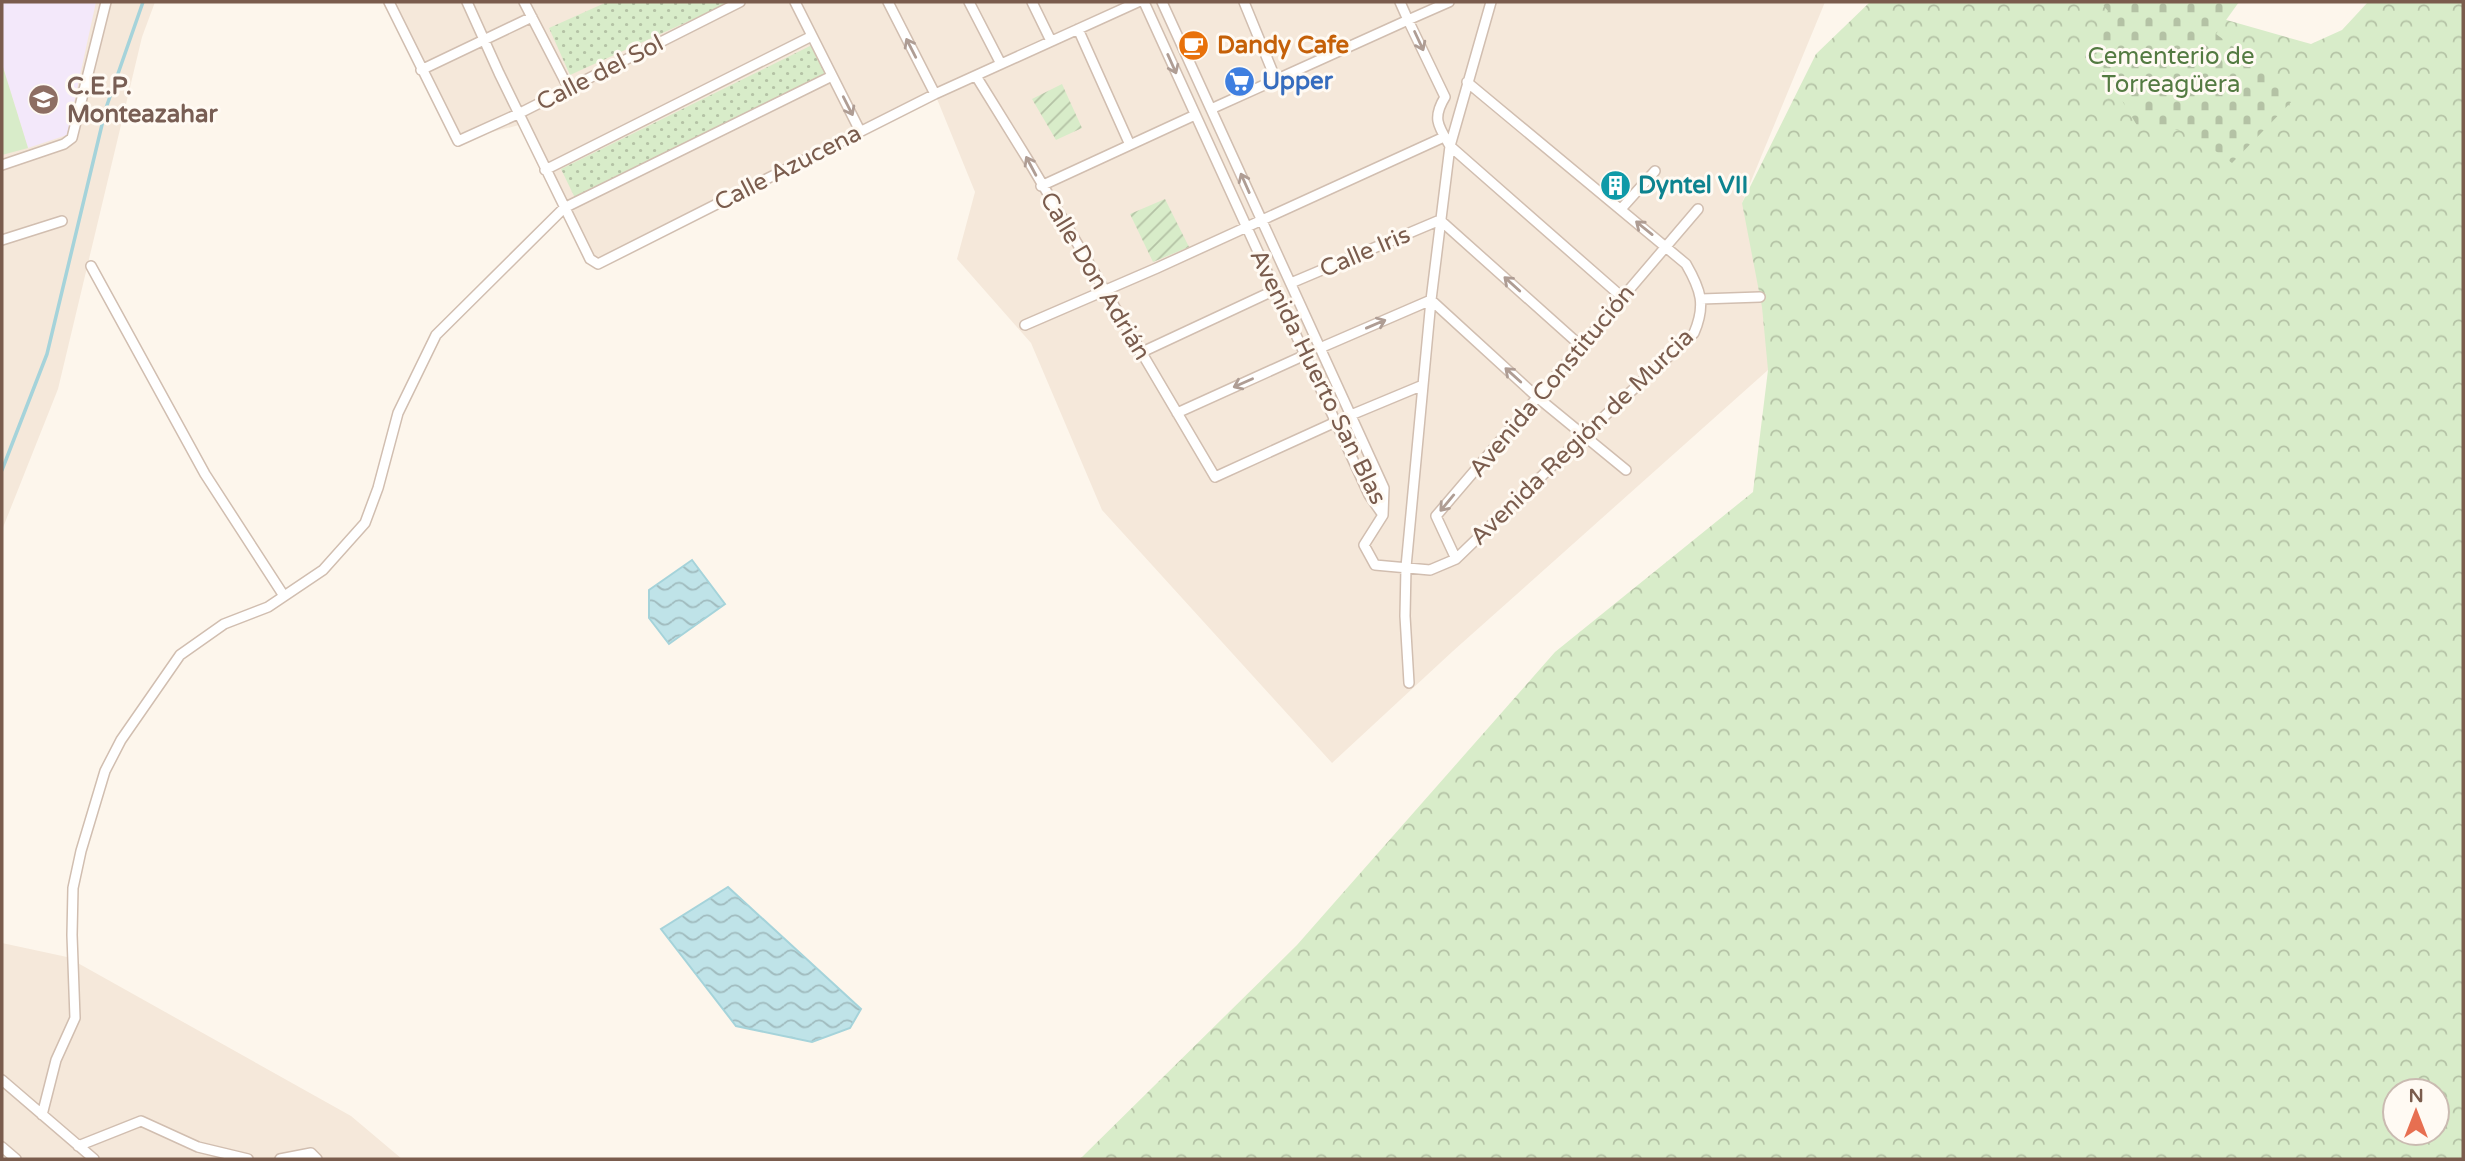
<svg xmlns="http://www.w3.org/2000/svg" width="2465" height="1161" viewBox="0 0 2465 1161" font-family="'Varela Round',sans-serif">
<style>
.residential{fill:#f5e8da}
.education{fill:#f3e8fa}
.forest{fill:url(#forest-crowns);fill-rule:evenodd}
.cemetery{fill:url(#cemetery-stones)}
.park{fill:url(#park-dots)}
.garden{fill:url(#garden-furrows)}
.pitch{fill:#d8ecc9}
.water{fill:url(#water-waves);stroke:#a5d3da;stroke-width:2}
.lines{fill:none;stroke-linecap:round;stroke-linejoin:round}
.stream{stroke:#a5d3da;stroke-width:3.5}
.minor-casing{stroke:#d1beb0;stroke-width:12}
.minor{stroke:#fff;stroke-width:9}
.oneway{stroke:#af9d94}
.labels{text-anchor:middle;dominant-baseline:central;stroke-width:6;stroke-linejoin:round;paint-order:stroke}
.food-label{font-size:24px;font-weight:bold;fill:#c56008;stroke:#fffaf3;text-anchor:start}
.park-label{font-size:24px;fill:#537a41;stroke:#fffaf3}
.street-label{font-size:24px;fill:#7a5c4d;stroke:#fffaf3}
.shop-label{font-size:24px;font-weight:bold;fill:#366cbe;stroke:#fffaf3;text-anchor:start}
.education-label{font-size:24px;font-weight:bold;fill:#785e54;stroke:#fffaf3;text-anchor:start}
.culture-label{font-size:24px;font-weight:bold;fill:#0d838f;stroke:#fffaf3;text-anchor:start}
</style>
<defs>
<pattern id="forest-crowns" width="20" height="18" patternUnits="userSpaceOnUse" patternTransform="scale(1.75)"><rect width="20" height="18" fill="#d8ecc9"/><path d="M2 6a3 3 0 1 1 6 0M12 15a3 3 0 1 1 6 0" fill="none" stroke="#b4c2a5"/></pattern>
<pattern id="cemetery-stones" width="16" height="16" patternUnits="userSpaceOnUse" patternTransform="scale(1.75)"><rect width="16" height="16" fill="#d8ecc9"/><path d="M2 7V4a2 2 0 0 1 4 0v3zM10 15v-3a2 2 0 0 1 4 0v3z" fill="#b4c2a5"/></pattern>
<pattern id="park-dots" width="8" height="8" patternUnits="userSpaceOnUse" patternTransform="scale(1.75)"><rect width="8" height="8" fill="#d8ecc9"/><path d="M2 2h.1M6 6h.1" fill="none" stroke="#b4c2a5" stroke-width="1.8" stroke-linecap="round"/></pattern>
<pattern id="garden-furrows" width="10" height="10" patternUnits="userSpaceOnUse" patternTransform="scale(1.75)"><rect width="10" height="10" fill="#d8ecc9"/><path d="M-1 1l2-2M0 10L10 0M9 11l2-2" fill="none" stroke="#b4c2a5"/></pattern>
<pattern id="water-waves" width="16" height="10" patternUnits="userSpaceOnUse" patternTransform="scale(1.75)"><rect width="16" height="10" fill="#bfe3e8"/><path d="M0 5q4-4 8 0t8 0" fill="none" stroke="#a0bbbe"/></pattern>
</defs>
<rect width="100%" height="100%" fill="#fdf6ec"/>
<path class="residential" d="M2,2H155L142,37L58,389L2,530Z
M382,2H1825L1742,203L1776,248L1768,370L1453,651L1332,763L1102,510L1031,343L957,259L975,192L935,94L602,263L590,259L519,125L458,141L421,70Z
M2,943L67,957L351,1116L402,1159H2Z"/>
<path class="education" d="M2,2H96L67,135L28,148L2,64Z"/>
<path class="forest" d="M1870,2H2206L2209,15L2311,44L2342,30L2368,2H2463V1159H1080L1297,945L1555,652L1753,492L1768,370L1762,307L1742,203L1816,54ZM2395,1091H2437V1133H2395Z"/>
<path class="cemetery" d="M2100,2H2239L2216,34L2298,95L2232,163L2188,131L2138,127L2089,46L2108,11Z"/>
<path class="park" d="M607,2H731L570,75L549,28Z
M814,44L829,73L575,198L561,169Z"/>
<path class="garden" d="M1062,84L1082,128L1056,140L1032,99Z
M1165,199L1189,247L1153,262L1130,214Z"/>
<path class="pitch" d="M2,64L28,148L2,155Z"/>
<path class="water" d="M692,560L725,604L669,644L649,618V590Z
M728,887L861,1009L850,1028L812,1042L736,1026L661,929Z"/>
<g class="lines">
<path class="stream" d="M2,470L47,354L106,108L143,2"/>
<defs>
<path id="minor" d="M389,2L458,141L520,113L740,2
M467,2L499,73L590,259L598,264L935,94L1138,2
M524,2L569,89
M795,2L860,131
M888,2L935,94
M969,2L1001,64
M1032,2L1051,41
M1144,2L1369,495L1383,515
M1162,2L1384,488L1383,515L1364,545L1375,565L1430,570L1456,559L1583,436L1694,333C1706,305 1701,290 1686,264L1467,82
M1244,2L1276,80
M1449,2L1408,20L1445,97C1432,118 1438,126 1450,146L1622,297
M1078,29L1130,145
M421,70L532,17
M976,76L1028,160L1215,477L1351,415L1423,385
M1211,109L1408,20L1400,2
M2,165L64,144L72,138L106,2
M545,170L812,36
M1041,186L1195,115
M1621,209L1655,171
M2,240L62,221
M91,266L205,474L284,596
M1291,283L1440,220L1581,346
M1701,299L1760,297
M1025,325L1157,268L1444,137
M1320,348L1431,300L1537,397L1626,470
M1140,353L1275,290
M1177,413L1305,355
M1456,559L1436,516L1698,209
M1409,683L1405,616L1406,567L1431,300L1450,146L1491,2
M2,1080L94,1159
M42,1115L56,1060L75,1018L72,935L73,888L81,851L105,771L121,740L180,655L224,624L268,607L323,570L365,523L378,488L398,413L436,335L564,208L832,76
M78,1146L141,1121L198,1147L248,1159
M2,1147L16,1159
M280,1159L311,1153L317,1159"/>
</defs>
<use href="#minor" class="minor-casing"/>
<use href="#minor" class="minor"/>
</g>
<defs><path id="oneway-shaft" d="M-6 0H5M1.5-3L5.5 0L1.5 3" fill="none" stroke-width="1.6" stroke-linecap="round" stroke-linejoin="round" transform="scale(1.75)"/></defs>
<g class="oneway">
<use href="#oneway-shaft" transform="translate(1419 41) rotate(65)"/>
<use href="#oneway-shaft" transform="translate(911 48) rotate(-117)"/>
<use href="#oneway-shaft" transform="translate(1172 64) rotate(66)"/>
<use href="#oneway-shaft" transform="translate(848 106) rotate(63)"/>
<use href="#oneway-shaft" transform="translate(1031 166) rotate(-118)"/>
<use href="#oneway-shaft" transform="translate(1245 183) rotate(-114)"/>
<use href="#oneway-shaft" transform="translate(1644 228) rotate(-141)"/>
<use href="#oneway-shaft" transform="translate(1512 284) rotate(-138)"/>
<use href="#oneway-shaft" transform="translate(1376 324) rotate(-23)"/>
<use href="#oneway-shaft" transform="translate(1513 375) rotate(-138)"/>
<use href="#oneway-shaft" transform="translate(1243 383) rotate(156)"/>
<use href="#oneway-shaft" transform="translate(1447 503) rotate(130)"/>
</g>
<defs>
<symbol id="cafe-disc" viewBox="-11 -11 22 22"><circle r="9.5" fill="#e8710a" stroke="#fffaf3"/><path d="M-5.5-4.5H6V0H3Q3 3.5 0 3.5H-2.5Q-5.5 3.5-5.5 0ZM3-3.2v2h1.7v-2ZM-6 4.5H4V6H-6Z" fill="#fff"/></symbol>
<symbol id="supermarket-disc" viewBox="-11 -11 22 22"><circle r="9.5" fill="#3f7fe0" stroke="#fffaf3"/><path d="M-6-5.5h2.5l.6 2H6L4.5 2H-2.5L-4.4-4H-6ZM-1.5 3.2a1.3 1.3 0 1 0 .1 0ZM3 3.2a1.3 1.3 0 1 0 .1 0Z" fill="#fff"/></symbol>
<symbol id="school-disc" viewBox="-11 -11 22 22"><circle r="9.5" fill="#8d6e63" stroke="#fffaf3"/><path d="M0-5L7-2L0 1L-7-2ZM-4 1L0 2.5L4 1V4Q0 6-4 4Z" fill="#fff"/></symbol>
<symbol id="building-disc" viewBox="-11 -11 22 22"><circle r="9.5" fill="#0f9aa8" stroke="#fffaf3"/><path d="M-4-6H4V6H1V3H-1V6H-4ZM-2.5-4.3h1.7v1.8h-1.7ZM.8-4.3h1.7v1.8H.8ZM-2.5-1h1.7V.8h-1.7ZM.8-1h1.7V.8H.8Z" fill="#fff"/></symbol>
</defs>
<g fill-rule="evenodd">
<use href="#cafe-disc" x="1176" y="28" width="35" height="35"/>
<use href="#supermarket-disc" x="1222" y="64" width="35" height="35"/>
<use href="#school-disc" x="26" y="82" width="35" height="35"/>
<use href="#building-disc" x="1598" y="168" width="35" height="35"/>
</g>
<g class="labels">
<g class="food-label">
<text x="1217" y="45">Dandy Cafe</text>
</g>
<g class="park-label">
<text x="2171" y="56">Cementerio de<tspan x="2171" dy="28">Torreagüera</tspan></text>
</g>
<g class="street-label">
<text transform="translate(600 73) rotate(-27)">Calle del Sol</text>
<text transform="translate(788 168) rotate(-27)">Calle Azucena</text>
<text transform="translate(1365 252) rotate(-23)">Calle Iris</text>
<text transform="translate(1095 276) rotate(59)">Calle Don Adrián</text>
<text transform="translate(1318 377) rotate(64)">Avenida Huerto San Blas</text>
<text transform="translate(1552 381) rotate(-50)">Avenida Constitución</text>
<text transform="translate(1582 437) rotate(-44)">Avenida Región de Murcia</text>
</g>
<g class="shop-label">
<text x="1262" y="81">Upper</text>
</g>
<g class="education-label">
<text x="67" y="86">C.E.P.<tspan x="67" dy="28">Monteazahar</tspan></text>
</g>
<g class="culture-label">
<text x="1638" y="185">Dyntel VII</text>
</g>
</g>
<rect width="2465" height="1161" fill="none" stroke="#7a5c4d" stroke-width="7"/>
<g transform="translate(2416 1112)"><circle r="33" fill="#fffaf3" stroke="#cabbb1" stroke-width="2"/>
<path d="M0-5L12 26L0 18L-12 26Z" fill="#e76f51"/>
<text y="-10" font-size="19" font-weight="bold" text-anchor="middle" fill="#7a5c4d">N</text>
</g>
</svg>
